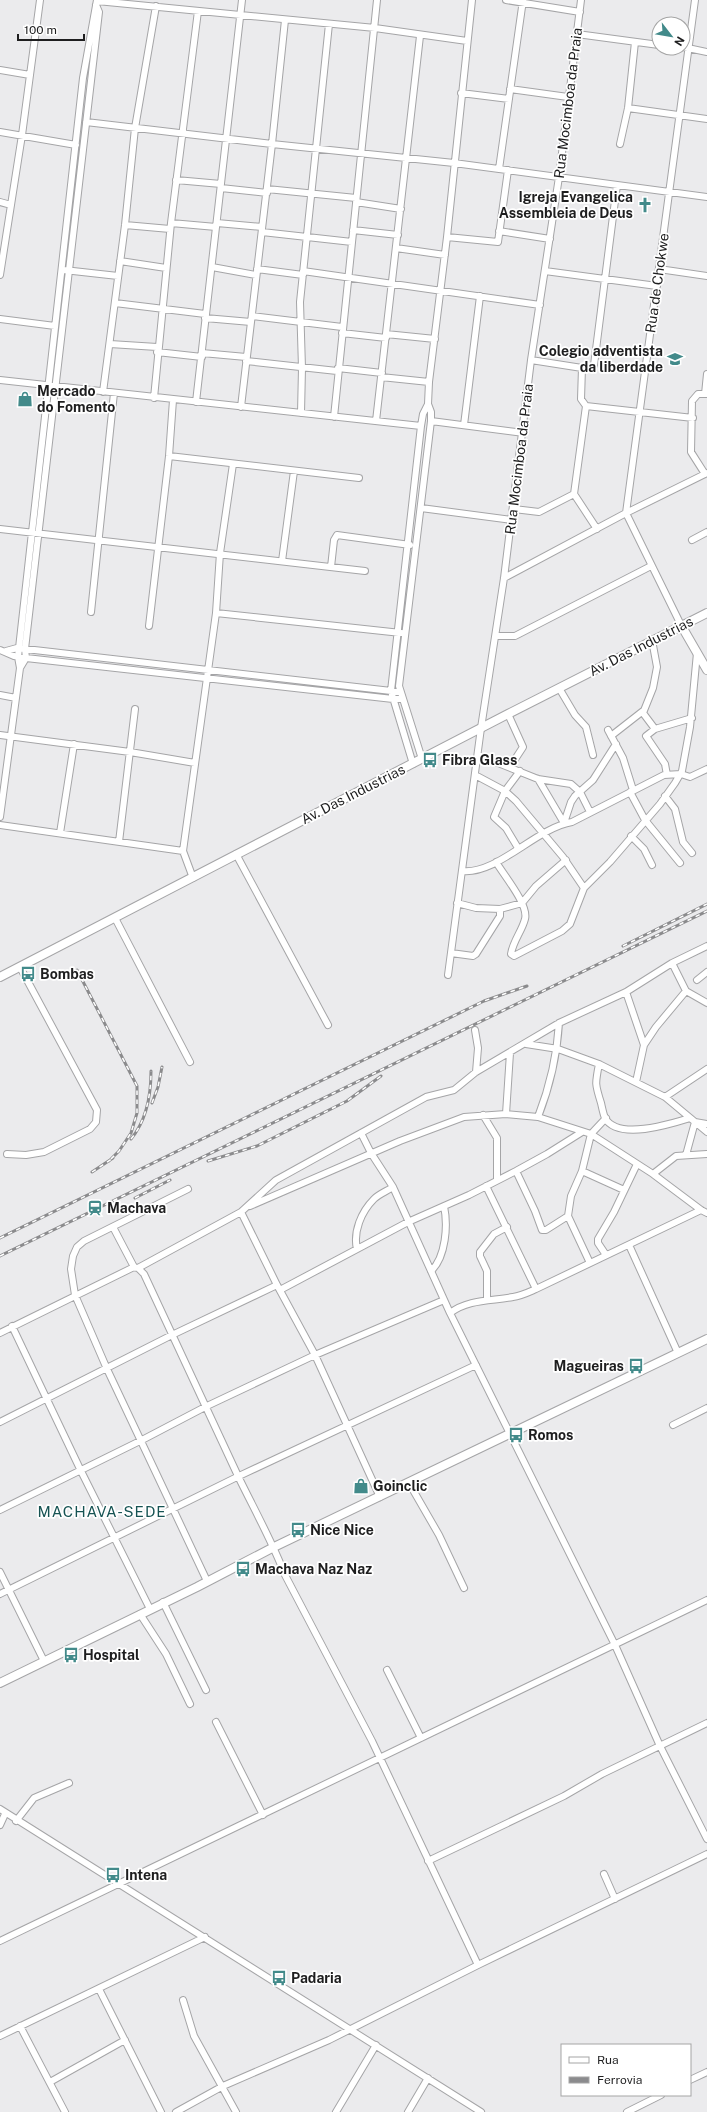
<svg xmlns="http://www.w3.org/2000/svg" width="707" height="2112" viewBox="0 0 707 2112" font-family="'Public Sans',sans-serif">
<style>
.lines{fill:none;stroke-linecap:round;stroke-linejoin:round}
.minor-casing{stroke:#a5a5a7;stroke-width:8}
.major-casing{stroke:#a5a5a7;stroke-width:10}
.minor{stroke:#fff;stroke-width:6}
.major{stroke:#fff;stroke-width:8}
.rail-casing{stroke:#8b8b8d;stroke-width:3}
.rail{stroke:#fff;stroke-width:1.5;stroke-dasharray:4.5;stroke-linecap:butt}
.labels{text-anchor:middle;dominant-baseline:central;stroke-width:3.5;stroke-linejoin:round;paint-order:stroke}
.street-label{font-size:14px;fill:#1e1e1f;stroke:#fff}
.poi-label{font-size:14px;font-weight:bold;fill:#1e1e1f;stroke:#fff;text-anchor:start}
.neighbourhood-label{font-size:15px;letter-spacing:1px;fill:#165353;stroke:#fff}
</style>
<rect width="100%" height="100%" fill="#ebebed"/>
<g class="lines">
<defs>
<path id="minor" d="M506,0L580,12
M97,1L375,28L467,41
M577,34L659,45
M683,47L707,52
M0,70L30,75
M510,89L568,97
M461,93L509,99
M628,108L707,119
M86,122L272,144L454,163L707,197
M0,132L76,145
M620,144L628,108L635,42
M499,169L523,0
M176,180L221,184
M221,188L267,193
M267,189L356,198
M0,202L11,205
M356,202L401,209
M171,223L216,227
M217,223L262,227
M125,225L170,229
M353,230L398,235
M499,231L550,239
M262,232L352,242
M447,237L498,242L508,170
M396,248L445,255
M120,261L166,268
M212,267L256,275
M257,269L303,275
M659,269L707,276
M64,270L118,276
M303,271L540,305
M545,271L657,286
M0,275L22,135L40,0
M115,303L205,314
M252,316L342,327
M205,318L251,322
M0,319L55,326
M342,333L386,338
M386,334L435,339
M110,344L157,347
M157,352L202,357
M202,353L246,357
M531,360L582,368L581,399L586,406L574,494L597,529
M246,361L337,371
M594,365L617,185
M338,368L382,373
M381,377L429,382
M0,380L421,426
M103,392L125,225L135,128L156,6
M705,394L707,374
M154,398L171,223L198,11
M196,402L242,0
M586,406L693,418
M241,407L272,144L285,20
M301,413L302,368L300,302L329,24
M334,417L377,0
M376,421L420,36
M431,421L524,433
M464,425L480,296
M169,456L359,478
M705,474L691,452L692,401L698,394H707
M421,508L512,520
M514,509L539,512L574,494
M0,529L365,571
M692,540L707,532
M282,561L294,471
M331,567L334,540L337,535L410,545
M504,578L626,513L707,473
M91,612L114,393
M216,613L401,633
M681,625L626,513L695,0
M149,626L169,456L173,400
M496,636H515L651,566
M652,640L657,667L653,688L643,713L655,729L692,718
M0,650L14,656L26,658L393,699H402
M6,651L17,648L400,692
M20,668L26,658L25,649L99,12L96,5
M559,688L575,715L586,727L593,755
M0,695L16,698
M508,714L523,747L510,767
M655,729L646,736L665,764L667,775
M608,730L623,758L633,790
M0,735L130,752L195,763
M611,736L643,711
M478,755L538,779L571,784L580,792L590,812
M422,759L399,686L431,421V412L428,404L429,382L447,237L472,0
M413,764L391,691L421,426L423,414L428,404
M475,775L505,791L516,801L563,857L584,888
M538,779L564,823
M630,792L645,820L680,863
M665,796L675,809L683,842L692,853
M0,817L20,668L18,657L83,78L97,0
M564,823L571,802L575,796L593,780L616,744
M0,825L183,851
M60,833L74,744
M631,836L644,849L652,865
M119,842L135,709
M518,848L506,828L494,817L505,791L520,771
M236,854L328,1025
M496,862C503,874 529,905 525,919C522,931 513,941 511,954L514,956L562,931L570,924L584,888L610,862L660,804L675,783L682,771L690,727L697,653
M462,871C497,875 536,828 572,822L664,775L681,774L690,777L707,769
M193,878L183,851L216,613L220,553L233,464
M457,903L476,908L500,909L522,903L536,886L566,860
M115,918L190,1062
M451,953L473,956L476,954L500,916V909
M448,975L481,728L504,578L531,360L559,177L581,0
M697,980L707,972
M686,991L707,1003
M626,992L644,1045L636,1082
M475,1030L478,1048L476,1072
M526,1044L558,1049L599,1064L665,1097L707,1132
M644,1045L656,1027L686,991L672,963
M599,1064C595,1084 595,1084 601,1103C602,1107 603,1113 605,1118C618,1141 671,1124 690,1118
M665,1097L707,1069
M506,1114L510,1053
M483,1115L497,1138V1180
M538,1117C550,1086 557,1057 559,1023
M361,1133L371,1153L393,1187L450,1313L615,1645L660,1746L707,1839
M7,1154L26,1155L44,1152L90,1129L96,1122L97,1110L20,967
M686,1155L695,1122L707,1124
M516,1171L535,1211L542,1230H546L568,1216
M582,1171L624,1190
M653,1174L676,1156L707,1154
M486,1186L536,1289
M188,1189L84,1241L77,1247L73,1256L71,1269L75,1295L107,1369L207,1581
M250,1206L400,1141L464,1117L506,1114L538,1117L591,1134L653,1174L701,1210L707,1213
M241,1212L277,1285L315,1355L380,1497
M113,1227L134,1267
M629,1245L678,1353
M357,1249C353,1232 361,1212 374,1199C379,1194 387,1191 393,1187
M606,1255L598,1243V1239L614,1212L637,1164
M590,1263L568,1216L571,1196L582,1171L591,1134L606,1118
M138,1268L144,1274C175,1341 207,1408 238,1476C254,1509 272,1541 285,1575L372,1741L478,1965
M431,1271C446,1257 448,1225 444,1206
M280,1290L408,1222L469,1195L516,1171L547,1154L582,1132
M487,1299V1271L480,1256V1252L494,1234L507,1227
M450,1313C468,1299 492,1301 513,1297C521,1296 529,1292 536,1289L701,1210
M12,1326L81,1471L150,1609
M0,1333L134,1267L138,1268L241,1212L276,1180L426,1097L454,1090L476,1072L559,1023L626,992L672,963L707,946
M0,1422L172,1335L277,1285
M673,1425L707,1408
M409,1483L439,1535L464,1588
M0,1510L142,1440L207,1406L315,1355L444,1300
M0,1572L44,1661
M0,1594L239,1476L476,1365
M163,1602L206,1690
M140,1614L166,1654L190,1704
M387,1670L421,1738
M216,1722L263,1815
M0,1809L481,2112
M16,1821L34,1798L69,1783
M0,1825L5,1814
M428,1861L564,1796L602,1774L707,1723
M604,1874L615,1899
M0,1941L707,1600
M99,1989L161,2112
M183,2000L194,2036L236,2112
M20,2026L65,2112
M0,2036L205,1937
M690,2080L707,2072
M50,2082L125,2040
M176,2112L223,2086L329,2040L478,1965L707,1854
M336,2112L376,2045
M408,2112L428,2078
M627,2112L661,2095"/>
<path id="major" d="M681,625L707,670
M0,977L508,714L707,613
M0,1683L197,1587L274,1547L707,1339"/>
</defs>
<use href="#minor" class="minor-casing"/>
<use href="#major" class="major-casing"/>
<use href="#minor" class="minor"/>
<use href="#major" class="major"/>
<defs>
<path id="rail" d="M623,946L707,904
M77,970L137,1086V1113L131,1133L119,1151L109,1161
M152,1103L158,1087L162,1067
M131,1139C146,1121 151,1095 151,1071
M208,1161L257,1146L347,1101L381,1076
M92,1172L113,1158
M135,1198L170,1180
M0,1238L484,1001L527,986
M0,1256L707,911"/>
</defs>
<use href="#rail" class="rail-casing"/>
<use href="#rail" class="rail"/>
</g>
<defs>
<symbol id="church-bare" viewBox="-9 -9 18 18"><path d="M-1.2-6h2.4v3.5h3.3v2.4h-3.3V6h-2.4V-.1h-3.3v-2.4h3.3Z" fill="#428a8a" stroke="#fff" stroke-width="2.5" paint-order="stroke"/></symbol>
<symbol id="school-bare" viewBox="-9 -9 18 18"><path d="M0-5L7-2L0 1L-7-2ZM-4 1L0 2.5L4 1V4Q0 6-4 4Z" fill="#428a8a" stroke="#fff" stroke-width="2.5" paint-order="stroke"/></symbol>
<symbol id="shop-bare" viewBox="-9 -9 18 18"><path d="M-5-2.5h2.3a2.7 3.5 0 0 1 5.4 0H5L5.5 6h-11ZM-1.5-2.5h3a1.5 2.3 0 0 0-3 0Z" fill="#428a8a" stroke="#fff" stroke-width="2.5" paint-order="stroke"/></symbol>
<symbol id="bus-bare" viewBox="-9 -9 18 18"><path d="M-5-6H5V4H4V6H2V4H-2V6H-4V4H-5ZM-3.5-4V0h7V-4ZM-3.5 1.2v1.5H-2V1.2ZM2 1.2v1.5H3.5V1.2Z" fill="#428a8a" stroke="#fff" stroke-width="2.5" paint-order="stroke"/></symbol>
<symbol id="station-bare" viewBox="-9 -9 18 18"><path d="M-3-6H3Q5-6 5-4V2Q5 4 3 4L4.5 6H3L1.5 4h-3L-3 6H-4.5L-3 4Q-5 4-5 2V-4Q-5-6-3-6ZM-3.5-4v3h7v-3ZM-3.5 1v1.5H-2V1ZM2 1v1.5H3.5V1Z" fill="#428a8a" stroke="#fff" stroke-width="2.5" paint-order="stroke"/></symbol>
</defs>
<g fill-rule="evenodd">
<use href="#church-bare" x="634" y="194" width="22" height="22"/>
<use href="#school-bare" x="664" y="348" width="22" height="22"/>
<use href="#shop-bare" x="14" y="388" width="22" height="22"/>
<use href="#bus-bare" x="419" y="749" width="22" height="22"/>
<use href="#bus-bare" x="17" y="963" width="22" height="22"/>
<use href="#station-bare" x="84" y="1197" width="22" height="22"/>
<use href="#bus-bare" x="625" y="1355" width="22" height="22"/>
<use href="#bus-bare" x="505" y="1424" width="22" height="22"/>
<use href="#shop-bare" x="350" y="1475" width="22" height="22"/>
<use href="#bus-bare" x="287" y="1519" width="22" height="22"/>
<use href="#bus-bare" x="232" y="1558" width="22" height="22"/>
<use href="#bus-bare" x="60" y="1644" width="22" height="22"/>
<use href="#bus-bare" x="102" y="1864" width="22" height="22"/>
<use href="#bus-bare" x="268" y="1967" width="22" height="22"/>
</g>
<g class="labels">
<g class="street-label">
<text transform="translate(568 103) rotate(-83)">Rua Mocimboa da Praia</text>
<text transform="translate(657 283) rotate(-82)">Rua de Chokwe</text>
<text transform="translate(519 459) rotate(-83)">Rua Mocimboa da Praia</text>
<text transform="translate(641 646) rotate(-27)">Av. Das Industrias</text>
<text transform="translate(353 794) rotate(-27)">Av. Das Industrias</text>
</g>
<g class="poi-label">
<text x="633" y="197" text-anchor="end">Igreja Evangelica<tspan x="633" dy="16">Assembleia de Deus</tspan></text>
<text x="663" y="351" text-anchor="end">Colegio adventista<tspan x="663" dy="16">da liberdade</tspan></text>
<text x="37" y="391">Mercado<tspan x="37" dy="16">do Fomento</tspan></text>
<text x="442" y="760">Fibra Glass</text>
<text x="40" y="974">Bombas</text>
<text x="107" y="1208">Machava</text>
<text x="624" y="1366" text-anchor="end">Magueiras</text>
<text x="528" y="1435">Romos</text>
<text x="373" y="1486">Goinclic</text>
<text x="310" y="1530">Nice Nice</text>
<text x="255" y="1569">Machava Naz Naz</text>
<text x="83" y="1655">Hospital</text>
<text x="125" y="1875">Intena</text>
<text x="291" y="1978">Padaria</text>
</g>
<g class="neighbourhood-label">
<text x="102" y="1511">MACHAVA-SEDE</text>
</g>
</g>
<rect x="561" y="2044" width="130" height="52" fill="#ffffff" stroke="#a5a5a5"/>
<rect x="569" y="2057" width="20" height="6" fill="#ffffff" stroke="#a5a5a5"/>
<text x="597" y="2064" font-size="12" fill="#1e1e1f">Rua</text>
<rect x="569" y="2077" width="20" height="6" fill="#8b8b8d" stroke="#a5a5a5"/>
<text x="597" y="2084" font-size="12" fill="#1e1e1f">Ferrovia</text>
<g transform="translate(671 36) rotate(121)"><circle r="19" fill="#ffffff" stroke="#a5a5a5"/>
<path d="M0-3L7 15L0 10L-7 15Z" fill="#428a8a"/>
<text y="-6" font-size="11" font-weight="bold" text-anchor="middle" fill="#1e1e1f">N</text>
</g>
<path d="M18 34v6h66v-6" fill="none" stroke="#1e1e1f" stroke-width="2"/>
<text x="24" y="34" font-size="12" fill="#1e1e1f" stroke="#ffffff" stroke-width="3" paint-order="stroke">100 m</text>
</svg>
